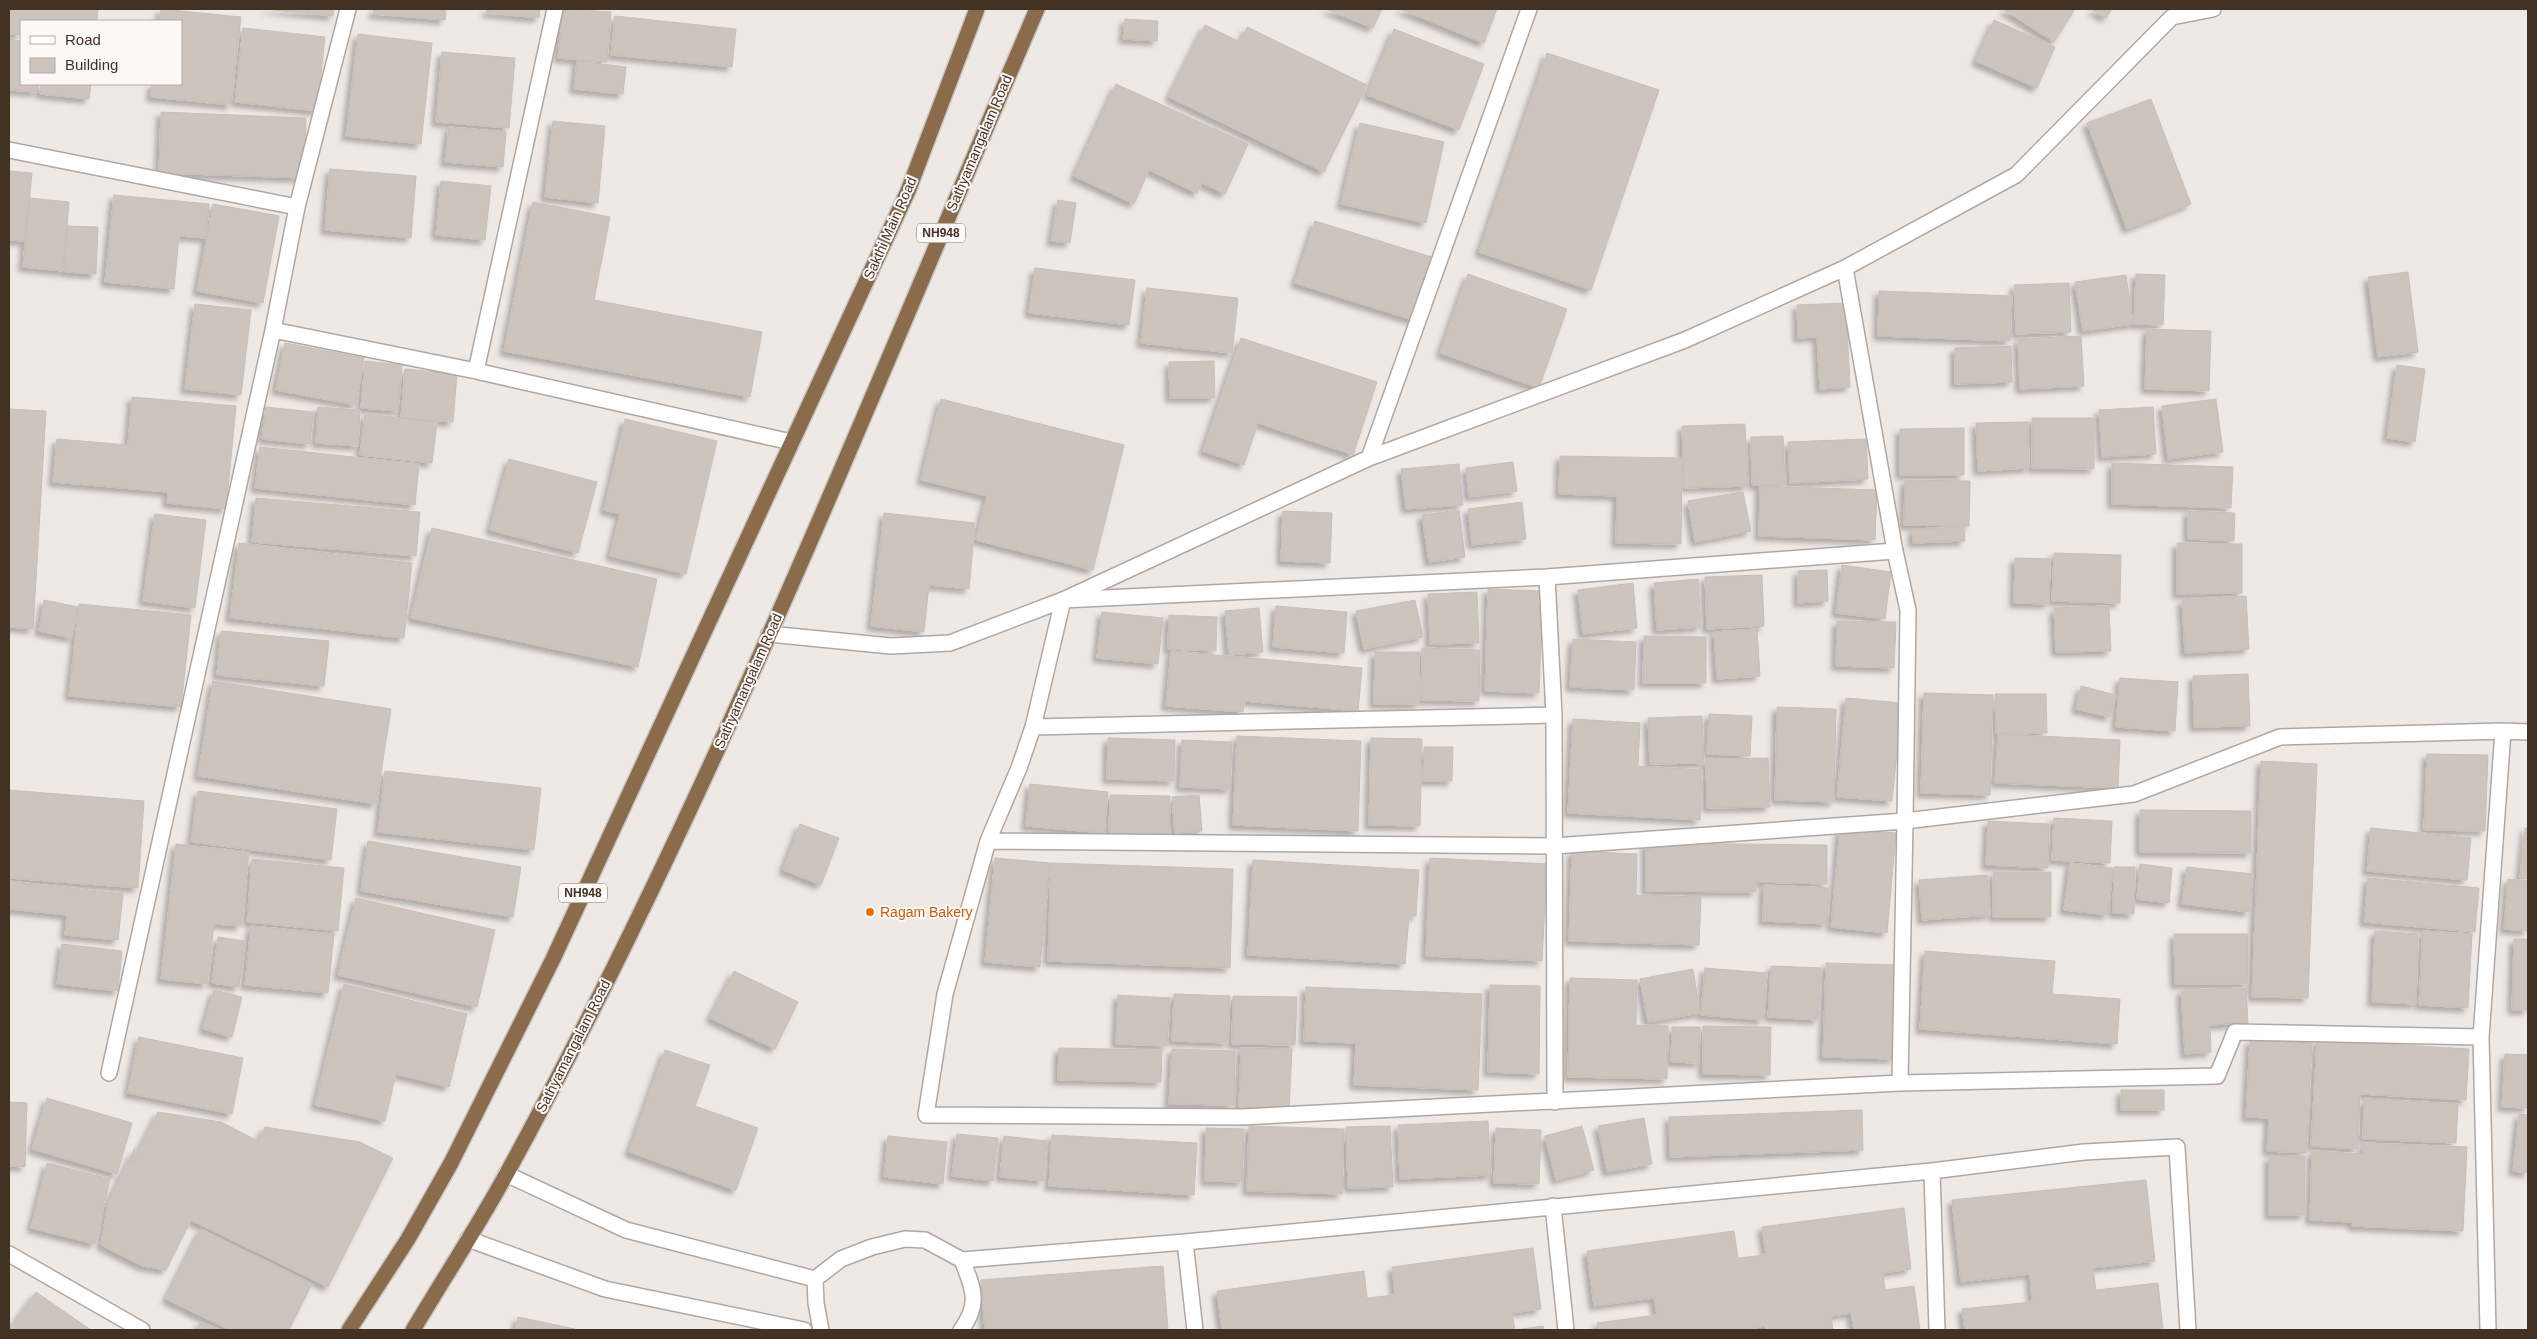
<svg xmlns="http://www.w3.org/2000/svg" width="2537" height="1339" viewBox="0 0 2537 1339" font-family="Arial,sans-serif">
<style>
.building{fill:#cdc4be;stroke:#c9beb8;filter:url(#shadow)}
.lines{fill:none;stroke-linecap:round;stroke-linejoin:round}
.service-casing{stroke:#b1a7a0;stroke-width:18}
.minor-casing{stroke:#b1a7a0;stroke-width:18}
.tertiary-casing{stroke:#b1a7a0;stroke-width:18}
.trunk-casing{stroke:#cac6c2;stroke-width:18}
.service{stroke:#fff;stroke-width:15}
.minor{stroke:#fff;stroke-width:15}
.tertiary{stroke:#fff;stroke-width:15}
.trunk{stroke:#8a6c4c;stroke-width:15}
.food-dot{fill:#e8710a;stroke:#fbf8f7;stroke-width:2}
.labels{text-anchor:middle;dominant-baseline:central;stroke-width:4;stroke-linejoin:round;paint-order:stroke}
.shield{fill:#fbf8f7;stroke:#7a6d63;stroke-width:1}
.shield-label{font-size:12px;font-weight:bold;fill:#423224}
.street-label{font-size:14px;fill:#423224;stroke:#fbf8f7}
.food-label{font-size:14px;fill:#c56008;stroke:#fbf8f7;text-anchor:start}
</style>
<defs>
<filter id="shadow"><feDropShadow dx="-4.5" dy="4.5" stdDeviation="2.5" flood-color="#0004"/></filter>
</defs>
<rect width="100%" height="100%" fill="#efe9e6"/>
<path class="building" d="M9,9H98L97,21H21V35L9,34Z
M161,9L241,17L231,105L151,97L152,84H181V21H159Z
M265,9H334L333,16Z
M374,9H446L445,20L373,14Z
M487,9H540L539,18L487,13Z
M563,9L611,12L607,62L558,58Z
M1326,9H1382L1373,28Z
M1400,9H1497L1484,43Z
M2003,9H2075L2054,42Z
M2091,9H2112L2106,18Z
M615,16L736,29L732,67L611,55Z
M1125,19L1158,21L1157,41L1123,39Z
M1994,20L2055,47L2037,88L1976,61Z
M1205,25L1240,42L1247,27L1367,85L1324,172L1169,97Z
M243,28L325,37L317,111L235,102Z
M1394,29L1484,64L1459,130L1367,95Z
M358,34L432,43L421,144L346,136Z
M9,39L21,41V84H38L37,92L9,90Z
M442,52L515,58L509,128L436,122Z
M1547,53L1659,90L1591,290L1479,252Z
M577,61L626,67L623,94L574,89Z
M41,84H91L89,99L40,94Z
M1116,84L1248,144L1225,194L1202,183L1197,193L1149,170L1134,204L1074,176Z
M2151,99L2191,204L2127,229L2087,123Z
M161,112L306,118L304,178L159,173Z
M553,121L605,126L598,203L545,197Z
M1360,123L1444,142L1426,223L1341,204Z
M449,127L506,132L503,167L445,162Z
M330,169L416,176L411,238L325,230Z
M9,171L32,173L25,241L9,240Z
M441,181L491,186L485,240L436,235Z
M114,195L209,204L206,238L179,236L174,289L105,282Z
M29,198L69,202L63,271L23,267Z
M1058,200L1076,203L1070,243L1051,241Z
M533,202L610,217L594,300L762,332L750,397L504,351Z
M213,204L279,216L263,303L197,291Z
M1315,221L1435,258L1416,321L1295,283Z
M67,226L98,227L96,274L65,272Z
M1035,268L1135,280L1129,325L1029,313Z
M2408,272L2418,352L2378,357L2368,277Z
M1468,274L1567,309L1539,388L1440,353Z
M2136,274L2165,275L2163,325L2134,324Z
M2126,275L2133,324L2083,331L2075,282Z
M2069,283L2071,332L2016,334L2014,285Z
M1147,288L1238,298L1232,353L1141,343Z
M1879,291L2012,296L2010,341L1878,336Z
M1846,303L1850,387L1820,389L1817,337L1798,338L1797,305Z
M195,304L251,310L241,395L185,389Z
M2147,329L2211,331L2209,391L2145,389Z
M2081,336L2084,386L2020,389L2018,339Z
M1241,338L1377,382L1353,455L1258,423L1244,465L1203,451Z
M285,343L364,358L356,405L276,390Z
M2011,346L2012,382L1955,384V348Z
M365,361L402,365L398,411L361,408Z
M1214,361L1215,398H1170L1169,362Z
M2397,365L2425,369L2415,442L2387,438Z
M405,369L457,374L453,422L401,418Z
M132,397L236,406L226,509L167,503L168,492L53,482L57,439L128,445Z
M941,399L1124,445L1093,570L976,540L987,496L921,480Z
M2216,399L2223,452L2168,459L2162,406Z
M266,407L313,412L310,444L262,439Z
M318,407L360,410L358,446L316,443Z
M2153,407L2156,454L2102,457L2099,410Z
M9,409L46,411L33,629L9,627Z
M365,414L437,422L432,463L360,455Z
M2032,418H2094V469L2032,468Z
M625,419L717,441L686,574L610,556L620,514L604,510Z
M2028,422L2029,468L1978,471L1976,423Z
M1745,424L1748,486L1684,488L1682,426Z
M1964,428V475H1900V429Z
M1783,436L1785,485H1752L1751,437Z
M1866,439L1868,479L1790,483L1788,442Z
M260,447L419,464L415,505L255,488Z
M1560,456L1682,458L1681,544L1616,543L1617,496L1559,494Z
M509,459L597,482L578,553L490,530Z
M1513,462L1517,491L1469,497L1466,468Z
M2112,463L2233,467L2231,508L2112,504Z
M1459,464L1463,505L1406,509L1401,469Z
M1905,480L1970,481L1969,526L1904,525Z
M1760,486L1877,490L1875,540L1759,536Z
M1743,492L1751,531L1695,542L1688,501Z
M256,498L420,512L416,556L252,542Z
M1522,502L1526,539L1472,545L1468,509Z
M1459,510L1465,557L1429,562L1422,515Z
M1283,511L1332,513L1330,563L1281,561Z
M2188,511L2235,513L2234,541L2188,539Z
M884,513L975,523L969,589L929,585L924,632L871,626Z
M155,514L206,520L195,608L143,601Z
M1964,527L1965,541L1913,543V529Z
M432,528L657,579L638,667L411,618Z
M239,543L412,563L404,638L230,618Z
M2177,543L2242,544V593L2177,594Z
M2054,553L2121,555L2120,603L2052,601Z
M2015,558L2050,559L2049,604L2014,603Z
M1842,565L1891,572L1885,619L1836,613Z
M1827,570L1828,601L1798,603V571Z
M1762,575L1764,626L1707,629L1705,577Z
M1698,579L1701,627L1657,630L1654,583Z
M1633,583L1637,628L1583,634L1578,590Z
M1488,589L1543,591L1539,693L1485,691Z
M1477,592L1479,643L1430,644L1428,594Z
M2246,596L2249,649L2185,653L2182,600Z
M44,600L78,607L72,638L39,631Z
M1415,600L1423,637L1364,649L1356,611Z
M79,604L191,615L181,707L69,696Z
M1276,606L1347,612L1344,653L1273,647Z
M2109,606L2111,651L2056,652L2054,608Z
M1259,608L1263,652L1229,655L1225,611Z
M1102,612L1163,618L1158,664L1097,658Z
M1169,615L1217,617L1216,651L1168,649Z
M1837,621L1896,622L1894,668L1836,666Z
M1757,629L1760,676L1717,679L1714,632Z
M221,631L329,641L324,686L217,675Z
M1644,636L1706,637V683H1643Z
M1573,639L1636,642L1634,690L1570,687Z
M1422,648L1480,650L1479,701L1421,700Z
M1171,651L1362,668L1358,711L1244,701L1243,712L1166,706Z
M1375,652H1419V704H1374Z
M2248,674L2250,726L2194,727L2193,676Z
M2120,678L2178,682L2175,731L2116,727Z
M213,681L391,709L376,804L198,776Z
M2081,686L2116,695L2110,717L2076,709Z
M1924,693L1993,695L1990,795L1921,793Z
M1995,694H2046L2047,733H1996Z
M1846,698L1902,703L1892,801L1837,797Z
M1777,707L1836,709L1834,802L1775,800Z
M1709,714L1752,716L1750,756L1707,754Z
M1702,716L1704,763L1650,764L1648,718Z
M1573,719L1640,723L1638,766L1702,770L1700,820L1568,813Z
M1998,734L2120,740L2118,788L1995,783Z
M1237,736L1361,741L1358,831L1233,825Z
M1108,738L1175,740L1174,781L1107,779Z
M1371,738L1422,739L1420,826L1369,825Z
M1182,740L1232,742L1230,789L1180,787Z
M1424,747H1453L1452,781H1423Z
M2427,754L2488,755L2485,831L2424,830Z
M1768,758L1770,807L1707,808L1706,759Z
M2261,761L2317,764L2308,998L2252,997Z
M385,771L541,788L534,850L378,832Z
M1030,784L1108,792L1104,833L1026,826Z
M9,790L144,801L138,888L9,878Z
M198,791L337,809L331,860L191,842Z
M1110,795L1170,796L1169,835L1109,834Z
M1199,795L1202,831L1175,833L1172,797Z
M2140,810L2251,811V853L2140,852Z
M2054,818L2112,821L2110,863L2052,860Z
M1988,821L2049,824L2048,868L1986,865Z
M800,824L839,838L821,885L783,870Z
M2371,828L2471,838L2467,880L2367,871Z
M2525,828H2528V879L2520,878Z
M1840,829L1896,833L1887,933L1831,927Z
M368,841L521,867L513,917L361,891Z
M1646,843L1827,845V884L1756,882V892L1646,891Z
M176,844L249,852L241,926L214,924L207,984L161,979Z
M1572,851L1637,854L1636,895L1701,897L1699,945L1569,941Z
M995,858L1050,863L1040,967L985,962Z
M1430,858L1547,864L1542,961L1426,956Z
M252,859L344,868L338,931L247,922Z
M1253,860L1419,870L1416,916H1409L1405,964L1248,955Z
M1051,863L1233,869L1230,968L1048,961Z
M2070,863L2113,868L2108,915L2064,910Z
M2140,864L2172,868L2169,903L2137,899Z
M2114,867H2135L2134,914L2113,913Z
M2187,867L2253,874L2249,912L2182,904Z
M1993,872H2051V917H1993Z
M1987,875L1990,915L1922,920L1919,880Z
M2368,878L2479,888L2475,932L2364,922Z
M2508,879L2528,881V931L2504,929Z
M9,881L123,894L118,940L65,935L67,915L9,909Z
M1764,885L1829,888L1827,924L1763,921Z
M356,898L495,930L477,1007L338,975Z
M251,926L334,934L328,993L245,985Z
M2375,931L2418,934L2416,1004L2372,1002Z
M2423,931L2472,934L2468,1008L2419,1005Z
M2174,934H2248V984H2175Z
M218,937L245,941L239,987L212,983Z
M2514,939H2528V1010H2512Z
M62,944L122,951L118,991L57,984Z
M1925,951L2055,961L2052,994L2120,999L2117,1044L1920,1029Z
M1826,963L1896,965L1894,1059L1823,1057Z
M1771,966L1821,968L1818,1020L1768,1017Z
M1705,968L1767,973L1763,1020L1701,1015Z
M1693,969L1700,1013L1648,1022L1640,979Z
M734,971L798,1002L775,1049L710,1018Z
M1570,978L1637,980L1636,1025L1668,1026L1667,1079L1568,1077Z
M344,984L467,1014L449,1087L396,1074L385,1121L315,1105Z
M1490,985L1540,986L1539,1074L1488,1072Z
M1306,987L1482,994L1478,1090L1354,1085L1356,1043L1304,1041Z
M2246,988L2248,1023L2210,1025L2211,1052L2185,1054L2181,990Z
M214,990L242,997L232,1037L203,1029Z
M1174,994L1230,996L1228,1043L1172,1041Z
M1118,995L1170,998L1167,1046L1116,1044Z
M1233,996L1297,997L1295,1045L1232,1044Z
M1703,1026L1771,1027L1770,1075L1703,1074Z
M1672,1027H1700L1699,1063L1671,1062Z
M139,1037L243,1058L232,1114L128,1093Z
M2250,1040L2312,1043L2306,1153L2267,1151L2269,1118L2246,1117Z
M2317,1040L2469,1049L2466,1100L2360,1094L2358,1149L2311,1146Z
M1059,1048L1162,1050L1161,1082L1058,1080Z
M1241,1048L1292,1049L1289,1109L1239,1107Z
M1172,1049L1235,1051L1234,1105L1169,1104Z
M665,1050L710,1065L695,1106L758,1128L736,1190L629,1152Z
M2505,1054L2528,1055V1108L2502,1107Z
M2121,1090H2164V1110H2121Z
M47,1098L132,1123L117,1174L32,1149Z
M2364,1099L2458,1104L2456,1143L2363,1139Z
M9,1102L27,1103L25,1167L9,1166Z
M1862,1110L1863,1150L1670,1157L1669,1117Z
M158,1112L221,1122L258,1141L265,1127L360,1142L393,1158L328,1287L191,1220L166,1270L143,1266L101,1245L108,1202L135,1148L132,1164Z
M2519,1114L2528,1115V1173L2513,1171Z
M1644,1118L1652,1164L1607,1172L1598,1126Z
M1488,1121L1491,1175L1400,1179L1398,1125Z
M1249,1126L1344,1129L1342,1194L1247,1191Z
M1390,1126L1393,1187L1348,1188L1346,1127Z
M1582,1126L1594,1170L1556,1180L1545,1136Z
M1206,1128L1244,1129L1242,1182L1205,1181Z
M1496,1128L1541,1130L1539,1184L1494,1183Z
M957,1134L998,1138L993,1181L952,1176Z
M1052,1135L1197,1143L1194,1195L1049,1186Z
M888,1136L947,1142L943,1184L884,1177Z
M1004,1136L1047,1141L1043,1181L1000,1177Z
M2363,1143L2467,1147L2463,1231L2352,1226V1222L2310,1220L2312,1151L2363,1154Z
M2305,1156V1215H2269V1157Z
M47,1163L110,1179L95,1244L31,1228Z
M2146,1180L2155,1261L2093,1268L2096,1290L2158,1283L2163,1330H1965L1962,1309L2032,1302L2030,1274L1961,1282L1952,1200Z
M1904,1208L1911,1269L1883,1273L1885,1290L1914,1286L1920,1330H1854L1851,1313L1831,1316L1833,1330H1766L1765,1326L1744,1330H1598L1597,1323L1657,1315L1654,1298L1594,1306L1587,1251L1734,1231L1738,1258L1766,1255L1762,1227Z
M201,1229L312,1284L289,1330H230L166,1299Z
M1533,1248L1541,1309L1512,1313L1515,1330L1543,1326L1544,1330H1222L1217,1291L1364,1271L1367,1298L1395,1295L1392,1267Z
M1163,1266L1168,1330H985L981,1280Z
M36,1292L91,1330H9Z
M518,1317L575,1329L515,1330Z
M200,1322L221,1330H197Z"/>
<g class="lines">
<defs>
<path id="service" d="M1932,1171L2084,1152L2177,1147L2188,1330
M506,1174L626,1230L815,1279L841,1259L872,1247L905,1239L925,1240L962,1260L1185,1242L1932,1171L1937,1330
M1553,1206L1566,1330
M468,1239L605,1289L804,1330
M1185,1242L1195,1330
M815,1279L816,1303L821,1330
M961,1330C981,1303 973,1288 962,1260"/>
<path id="minor" d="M9,150L297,207L273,330L476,371L791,442
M297,207L348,9
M476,371L555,9
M1369,458L1529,9
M1547,577L1063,600L1033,727L1019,768L988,841L945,994L926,1115L1241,1117L1900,1083L2217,1076L2235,1032L2481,1037L2503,731L2280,737L2134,794L1905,821L1908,610L1895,551L1845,268
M1033,727L1554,715
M2503,731L2528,732
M988,841L1554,846L1905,821L1900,1083
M2481,1037L2488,1330
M109,1073L273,330
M1555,1102L1554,715L1547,577L1895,551
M9,1254L142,1330"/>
<path id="tertiary" d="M769,634L891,646L950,643L1063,600L1369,458L1685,340L1845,268L2016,175L2172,17L2213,9"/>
<path id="trunk" d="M349,1330L408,1239L451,1163L553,959L908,191L977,9
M413,1330C444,1278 478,1226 507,1173C712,798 869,400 1037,9"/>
</defs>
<use href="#service" class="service-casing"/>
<use href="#minor" class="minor-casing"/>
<use href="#tertiary" class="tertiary-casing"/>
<use href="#trunk" class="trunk-casing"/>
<use href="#service" class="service"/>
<use href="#minor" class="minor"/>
<use href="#tertiary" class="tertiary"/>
<use href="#trunk" class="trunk"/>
</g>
<circle class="food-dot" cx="870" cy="912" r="5"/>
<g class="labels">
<g class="shield">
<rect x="917" y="223.5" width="48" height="19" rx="4"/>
<rect x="559" y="883.5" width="48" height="19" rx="4"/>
</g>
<g class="shield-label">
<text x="941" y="233">NH948</text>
<text x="583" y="893">NH948</text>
</g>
<g class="street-label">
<text transform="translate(979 143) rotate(-67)">Sathyamangalam Road</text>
<text transform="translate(890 228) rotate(-66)">Sakthi Main Road</text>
<text transform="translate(748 681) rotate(-66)">Sathyamangalam Road</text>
<text transform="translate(573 1046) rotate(-63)">Sathyamangalam Road</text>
</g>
<g class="food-label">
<text x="880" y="912">Ragam Bakery</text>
</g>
</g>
<rect width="2537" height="1339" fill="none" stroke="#423224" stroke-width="20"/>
<rect x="20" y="20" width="162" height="65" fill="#fbf8f7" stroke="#b1a9a3"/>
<rect x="30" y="36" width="25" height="8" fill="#ffffff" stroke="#b1a9a3"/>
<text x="65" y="45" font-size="15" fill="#423224">Road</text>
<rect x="30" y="58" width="25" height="15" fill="#cdc4be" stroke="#b1a9a3"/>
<text x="65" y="70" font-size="15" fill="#423224">Building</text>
</svg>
